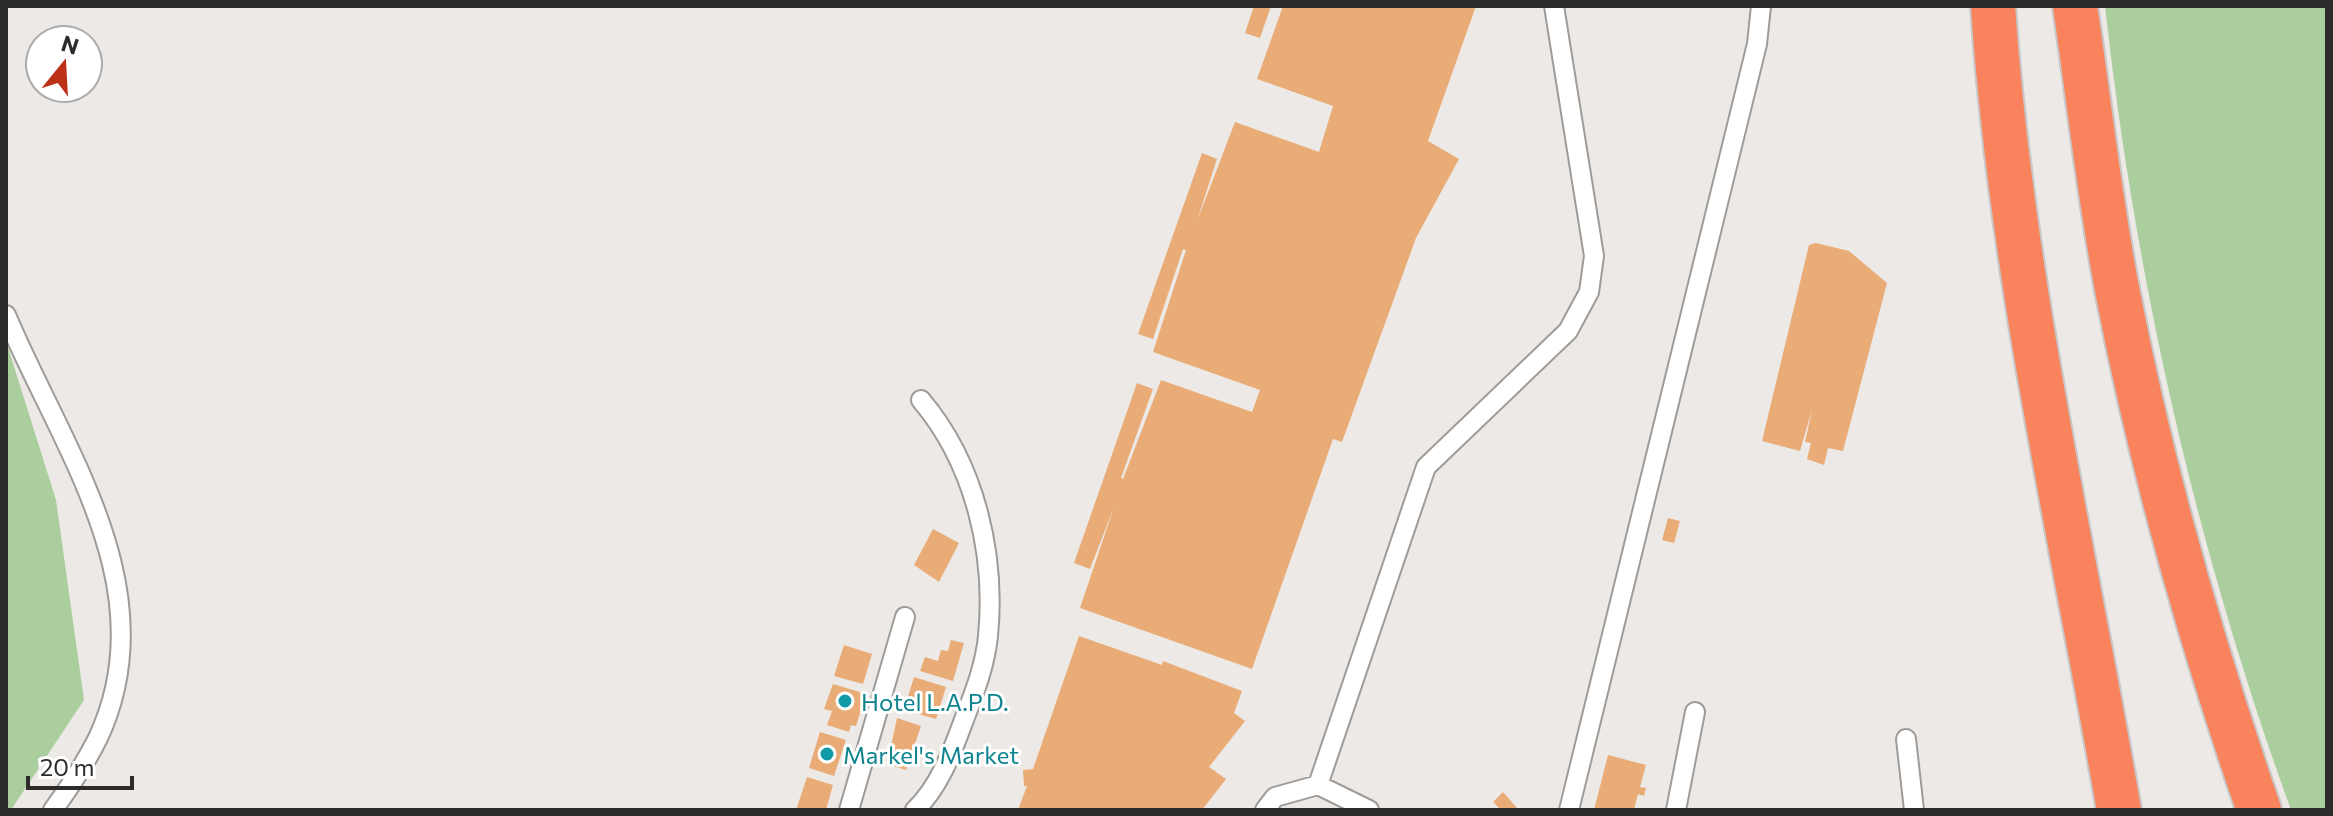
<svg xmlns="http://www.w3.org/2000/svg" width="2333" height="816" viewBox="0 0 2333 816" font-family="Commissioner,sans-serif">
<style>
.green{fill:#abce9e}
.building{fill:#eaac77}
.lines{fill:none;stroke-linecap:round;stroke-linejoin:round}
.service-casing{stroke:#9e9b98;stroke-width:22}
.motorway-casing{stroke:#c8c8c8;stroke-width:48}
.service{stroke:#fff;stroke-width:18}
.motorway{stroke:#f8835c;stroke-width:44}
.culture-dot{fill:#0f9aa8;stroke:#fff;stroke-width:3}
.labels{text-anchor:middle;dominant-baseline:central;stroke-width:6;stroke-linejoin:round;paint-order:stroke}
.culture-label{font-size:24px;fill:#0d838f;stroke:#fff;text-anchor:start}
</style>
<rect width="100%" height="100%" fill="#ede9e6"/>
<path class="green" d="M2105,6H2327V810H2291C2196,548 2136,283 2105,6Z
M6,341L56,500L84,700L11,810H6Z"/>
<path class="building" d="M1254,6H1271L1260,38L1245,33Z
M1283,6H1476L1428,141L1459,159L1416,238L1342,442L1333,439L1252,669L1080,608L1114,507L1090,569L1074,563L1137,383L1153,389L1121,478L1123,479L1161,380L1252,412L1260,390L1153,352L1186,250L1183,249L1153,339L1138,334L1202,153L1217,159L1197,221L1235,122L1319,152L1333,106L1257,79Z
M1816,243L1849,251L1887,283L1843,451L1828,448L1824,465L1807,459L1811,443L1805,442L1812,410L1800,451L1762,441L1809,245Z
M1668,518L1680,521L1674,543L1662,540Z
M933,529L959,543L939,582L914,565Z
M1079,636L1162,665L1163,661L1242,691L1234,713L1245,721L1209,767L1226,779L1202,810H1018L1027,786H1024L1023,770L1033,769Z
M951,640L964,643L953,681L920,671L925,657L938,661L941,650L948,651Z
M844,645L872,654L863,684L834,676Z
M914,677L946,687L936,719L904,710Z
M833,684L866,694L856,726L851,725L849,732L827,725L832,711L824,709Z
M897,718L921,726L906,770L887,764Z
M820,732L846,740L834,776L809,768Z
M1608,755L1646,765L1640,787L1646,788L1644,796L1638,794L1634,810H1594Z
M807,777L833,785L826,810H796Z
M1503,792L1517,808L1515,810H1501L1493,802Z"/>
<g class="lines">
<defs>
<path id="service" d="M6,315C61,447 168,589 98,738C86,762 69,788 53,810
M1906,739L1914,810
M1318,785L1426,467L1568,331L1589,292L1594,256L1554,6
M849,810L905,617
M915,810C938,788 951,755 962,725C973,696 985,667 988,636C996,554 975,464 921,400
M1265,810L1275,797L1318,785L1369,810
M1569,810L1757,44L1761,6
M1676,810L1695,712"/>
<path id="motorway" d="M1993,6C2011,276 2073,544 2119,810
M2075,6C2089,100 2099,195 2117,289C2151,466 2200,640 2259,810"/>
</defs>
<use href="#service" class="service-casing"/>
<use href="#motorway" class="motorway-casing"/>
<use href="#service" class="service"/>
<use href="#motorway" class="motorway"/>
</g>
<g class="culture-dot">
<circle cx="845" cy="701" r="8"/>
<circle cx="827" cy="754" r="8"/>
</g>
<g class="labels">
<g class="culture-label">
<text x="861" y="701">Hotel L.A.P.D.</text>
<text x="843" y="754">Markel's Market</text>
</g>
</g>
<rect width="2333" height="816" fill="none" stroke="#2d2b2a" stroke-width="16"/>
<g transform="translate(64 64) rotate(18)"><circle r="38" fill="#ffffff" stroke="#abaaaa" stroke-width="2"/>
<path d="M0-6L14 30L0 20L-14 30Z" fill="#bd3119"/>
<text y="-12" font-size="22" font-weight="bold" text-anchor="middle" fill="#2d2b2a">N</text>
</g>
<path d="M28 776v12h104v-12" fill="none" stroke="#2d2b2a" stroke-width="4"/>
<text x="40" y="776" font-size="24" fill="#2d2b2a" stroke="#ffffff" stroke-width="6" paint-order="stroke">20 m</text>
</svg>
